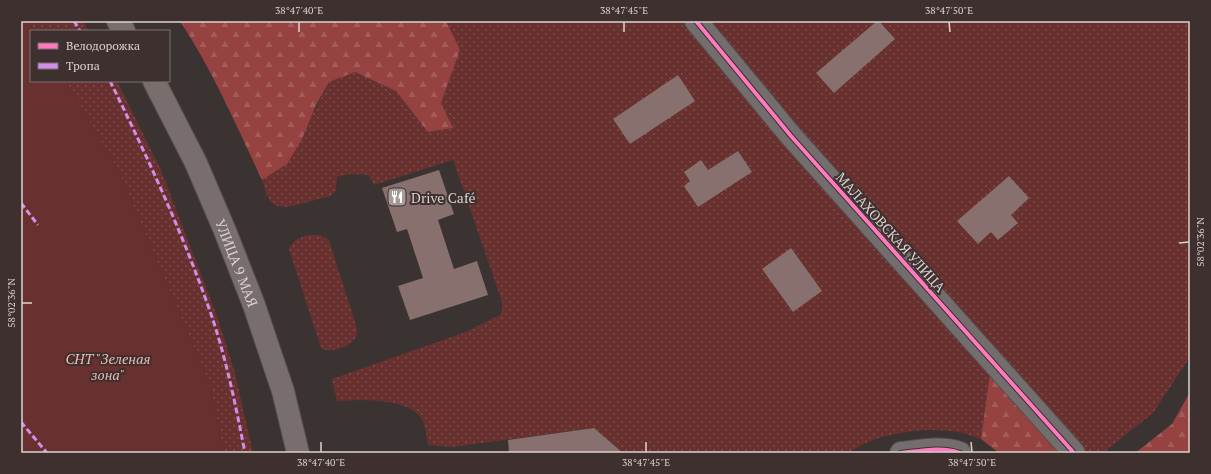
<svg xmlns="http://www.w3.org/2000/svg" width="1211" height="474" viewBox="0 0 1211 474" font-family="'PT Serif',serif">
<style>
.grass{fill:url(#grass-dots)}
.forest{fill:url(#forest-firs)}
.green{fill:#68302f}
.building{fill:#87706e}
.lines{fill:none;stroke-linecap:round;stroke-linejoin:round}
.minor-casing{stroke:#564f4e;stroke-width:24}
.major-casing{stroke:#564f4e;stroke-width:24}
.minor{stroke:#736e6d;stroke-width:22}
.major{stroke:#796e6e;stroke-width:22}
.quiet{stroke:#ce8fe9;stroke-width:3;stroke-dasharray:6 3;stroke-linecap:butt}
.cycleway-casing{stroke:#3e302f;stroke-width:6}
.cycleway{stroke:#fd7abc;stroke-width:4}
.ticks{fill:none;stroke:#dbd2d1;stroke-width:1.5}
.labels{text-anchor:middle;dominant-baseline:central;stroke-width:4;stroke-linejoin:round;paint-order:stroke}
.poi-label{font-size:14px;fill:#dbd2d1;stroke:#3e302f;text-anchor:start}
.street-label{font-size:14px;fill:#dbd2d1;stroke:#3e302f}
.park-label{font-size:14px;font-style:italic;fill:#f0bab6;stroke:#3e302f}
.neatline{fill:none;stroke:#dbd2d1;stroke-width:1.5}
.ticks-label{font-size:10px;text-anchor:middle;fill:#dbd2d1}
</style>
<defs>
<pattern id="grass-dots" width="8" height="8" patternUnits="userSpaceOnUse"><rect width="8" height="8" fill="#68302f"/><path d="M2 2h.1M6 6h.1" fill="none" stroke="#7d4d4c" stroke-width="1.8" stroke-linecap="round"/></pattern>
<pattern id="forest-firs" width="22" height="20" patternUnits="userSpaceOnUse"><rect width="22" height="20" fill="#964241"/><path d="M5 1l3.5 6h-7zM16 11l3.5 6h-7z" fill="#a45c5b"/></pattern>
</defs>
<rect width="100%" height="100%" fill="#3a3332"/>
<path class="grass" d="M27,21H83L89,31H36Z
M446,21H689L959,340L990,373L981,439C974,437 966,433 958,432C926,426 874,433 849,453H623L594,428L452,447L428,445C426,436 426,426 421,418C407,397 358,400 337,401L332,379L466,332L500,315L502,311V302L472,214L453,160L374,185L369,175L350,174L337,177L336,190L331,196L288,207L277,206L271,202L267,196L262,180L287,164L329,82L355,72L396,91L428,132L453,128L441,103L459,50Z
M706,21H1190V357L1153,413L1103,453H1086L831,166Z
M66,81H117L161,170L217,316L235,373L253,453H224L210,385L118,170Z
M308,235H320L329,240L357,328C357,331 357,335 356,337C350,347 330,354 321,348L289,249C293,240 299,238 308,235Z"/>
<path class="forest" d="M180,21H446L460,50L441,103L453,128L428,132L396,91L355,72L329,82L316,105L302,139L287,164L262,180C237,127 213,71 180,21Z
M990,373L1065,453H999L981,439Z
M1190,392V453H1135L1172,424Z"/>
<path class="green" d="M21,21H27L36,31H31V81H66L118,170L210,385L224,453H21Z"/>
<path class="building" d="M877,21H879L895,39L834,93L816,73Z
M678,75L695,101L630,144L613,119Z
M738,151L752,172L698,207L684,186L690,181L684,172L701,160L708,170Z
M439,170L454,214L438,220L454,269L477,261L488,295L410,320L398,286L423,278L407,229L397,232L382,188Z
M1009,176L1029,198L1011,215L1018,223L998,240L991,232L978,244L957,221Z
M791,248L822,291L793,312L762,269Z
M594,428L623,453H509L508,440Z"/>
<g class="lines">
<defs>
<path id="minor" d="M696,21L791,136L1074,453
M901,453C919,451 943,446 960,453"/>
<g id="major">
<path d="M118,21L124,31"/>
<path id="s1" d="M154,81L196,163L225,231L254,305L283,391L298,453"/>
</g>
</defs>
<use href="#minor" class="minor-casing"/>
<use href="#major" class="major-casing"/>
<use href="#minor" class="minor"/>
<use href="#major" class="major"/>
<path class="quiet" d="M74,21L80,31
M110,81C148,158 184,236 212,317C227,362 236,407 245,453
M21,203L38,225
M21,422L47,453"/>
<defs>
<path id="cycleway" d="M696,21L791,136L1074,453
M901,453C919,451 943,446 960,453"/>
</defs>
<use href="#cycleway" class="cycleway-casing"/>
<use href="#cycleway" class="cycleway"/>
</g>
<path class="ticks" d="M299,22V32M624,22V32M949,22L950,32M1179,243L1189,242M22,303H32M321,442V452M646,442V452M971,442L972,452"/>
<defs>
<symbol id="restaurant-square" viewBox="-11 -11 22 22"><rect x="-9" y="-9" width="18" height="18" rx="4" fill="#a39a99" stroke="#3e302f"/><path d="M-5-6h1v4h1v-4h1v4h1v-4h1v5L-1.5 .5V6h-2V.5L-5-1ZM5-6V6H3V1.5H1.5Q1.5-4 5-6Z" fill="#fff"/></symbol>
</defs>
<g fill-rule="evenodd">
<use href="#restaurant-square" x="386" y="186" width="22" height="22"/>
</g>
<g class="labels">
<g class="poi-label">
<text x="411" y="197">Drive Café</text>
</g>
<g class="street-label">
<text transform="translate(891 232) rotate(48)">МАЛАХОВСКАЯ УЛИЦА</text>
<text stroke="none"><textPath href="#s1" startOffset="200">УЛИЦА 9 МАЯ</textPath></text>
</g>
<g class="park-label">
<text x="108" y="358">СНТ "Зеленая<tspan x="108" dy="16">зона"</tspan></text>
</g>
</g>
<rect width="1211" height="474" fill="none" stroke="#3e302f" stroke-width="44"/>
<rect x="30" y="30" width="140" height="52" fill="#3e302f" stroke="#7d7170"/>
<rect x="38" y="43" width="20" height="6" fill="#fd7abc" stroke="#7d7170"/>
<text x="66" y="50" font-size="12" fill="#dbd2d1">Велодорожка</text>
<rect x="38" y="63" width="20" height="6" fill="#ce8fe9" stroke="#7d7170"/>
<text x="66" y="70" font-size="12" fill="#dbd2d1">Тропа</text>
<rect x="22" y="22" width="1167" height="430" class="neatline"/>
<g class="ticks-label">
<text x="299" y="14">38°47'40"E</text>
<text x="624" y="14">38°47'45"E</text>
<text x="949" y="14">38°47'50"E</text>
<text transform="translate(1200 242) rotate(-90)" y="4">58°02'36"N</text>
<text transform="translate(11 303) rotate(-90)" y="4">58°02'36"N</text>
<text x="321" y="466">38°47'40"E</text>
<text x="646" y="466">38°47'45"E</text>
<text x="972" y="466">38°47'50"E</text>
</g>
</svg>
